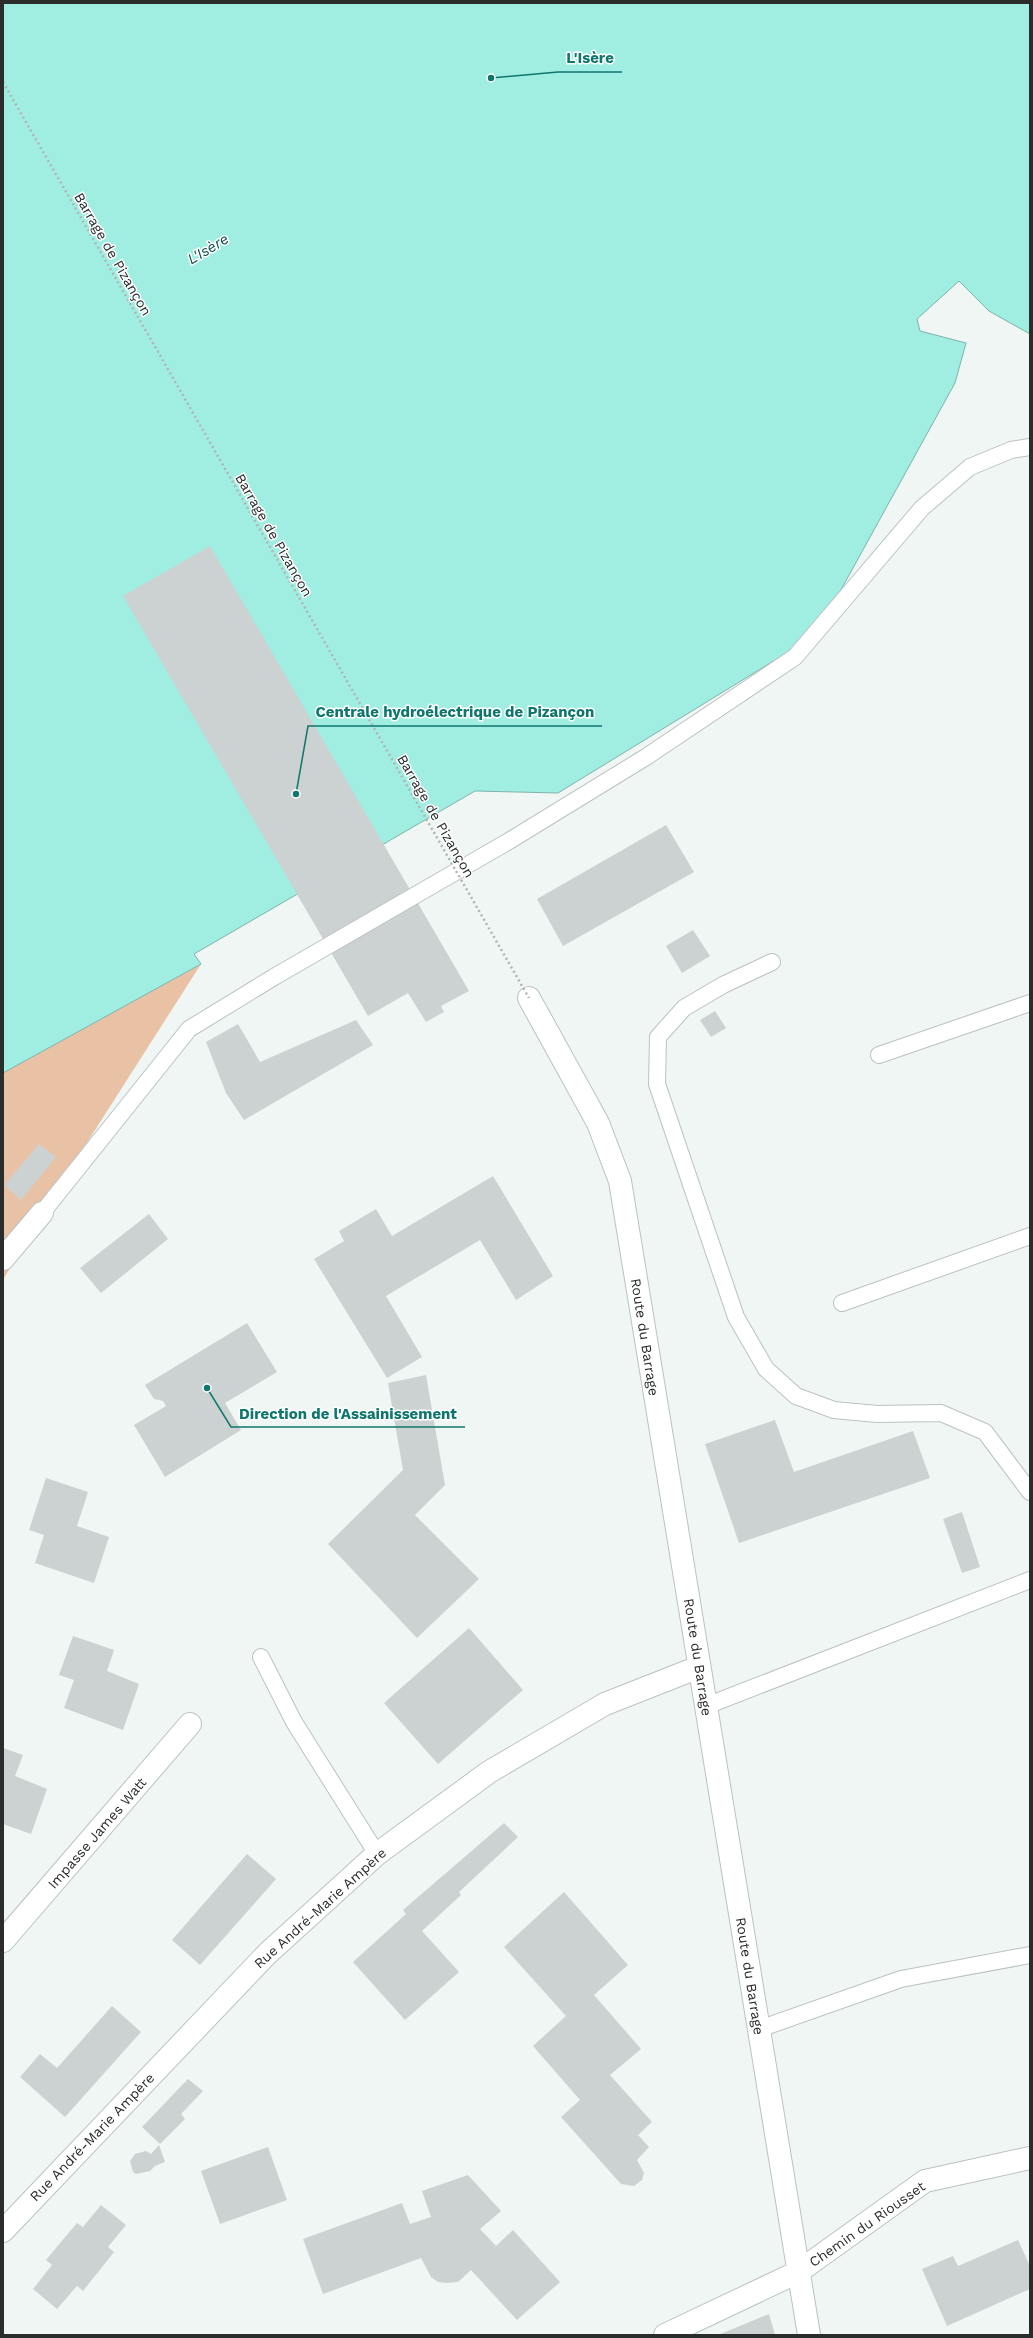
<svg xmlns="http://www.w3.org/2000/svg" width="1033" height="2338" viewBox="0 0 1033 2338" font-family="'Work Sans',sans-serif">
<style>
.green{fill:#e9c2a6}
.water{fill:#a0ede1;stroke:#7db3ab}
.building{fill:#cbd2d1}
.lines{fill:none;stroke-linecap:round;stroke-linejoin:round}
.lane-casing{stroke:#bcc2c1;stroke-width:18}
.street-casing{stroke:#bcc2c1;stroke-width:24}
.lane{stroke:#fff;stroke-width:16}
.street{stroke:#fff;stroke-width:22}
.path-bridge{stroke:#b0b5b4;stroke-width:2.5;stroke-dasharray:2 3;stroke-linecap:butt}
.labels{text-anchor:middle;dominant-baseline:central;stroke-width:3;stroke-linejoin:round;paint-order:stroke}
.street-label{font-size:14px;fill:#2b2d2d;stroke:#fff}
.water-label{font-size:15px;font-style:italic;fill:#11534b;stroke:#fff}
.leader{fill:none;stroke:#0f766e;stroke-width:1.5}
.callout-dot{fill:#0f766e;stroke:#fff;stroke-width:1.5}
.callout-label{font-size:15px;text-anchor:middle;font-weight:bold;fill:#0f766e;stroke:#fff;stroke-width:3;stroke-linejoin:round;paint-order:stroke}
</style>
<rect width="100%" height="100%" fill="#eff6f4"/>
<path class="green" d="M201,964L42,1213L3,1280V1073Z"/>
<path class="water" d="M3,3H1030V334L989,311L959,281L917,319L920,331L966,343L955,383L816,635L558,793L475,791L194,954L201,964L3,1073Z"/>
<path class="building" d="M210,546L469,991L441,1006L444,1012L426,1022L408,993L368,1016L123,596Z
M666,825L694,872L563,946L537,899Z
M693,930L710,956L682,973L666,946Z
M715,1011L726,1028L711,1037L700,1020Z
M356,1020L373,1045L244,1120L226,1093L206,1042L238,1024L260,1062Z
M39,1144L56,1157L21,1200L4,1185Z
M493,1176L553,1276L516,1300L480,1240L386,1296L422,1357L387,1378L314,1259L344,1241L339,1231L376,1209L392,1236Z
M149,1214L168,1239L101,1293L80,1268Z
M247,1323L277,1372L225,1403L241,1430L165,1477L134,1425L166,1406L163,1401L154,1399L145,1385Z
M426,1375L445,1485L415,1515L479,1579L417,1638L328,1544L403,1470L388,1383Z
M775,1420L794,1472L913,1431L930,1478L739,1543L705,1444Z
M46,1478L88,1492L77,1526L109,1537L94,1583L35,1563L44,1535L29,1530Z
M962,1512L980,1567L962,1573L943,1519Z
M469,1628L523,1690L438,1764L384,1703Z
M73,1636L114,1650L107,1671L139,1684L123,1730L64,1708L74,1680L59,1675Z
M3,1748L23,1755L15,1776L47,1789L31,1834L3,1824Z
M504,1823L518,1837L459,1892L461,1895L422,1931L459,1972L405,2020L353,1962L406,1914L403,1910Z
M247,1854L276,1879L200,1965L172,1940Z
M564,1892L628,1965L594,1995L641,2049L610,2075L652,2122L638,2135L649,2147L637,2160L644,2173L642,2180L634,2186L621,2184L561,2117L580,2100L533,2046L566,2016L504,1947Z
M112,2006L141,2032L65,2117L20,2077L40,2054L57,2068Z
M188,2079L203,2091L181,2114L185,2119L160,2144L142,2127Z
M159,2145L165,2162L155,2166L150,2171L136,2174L133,2172L130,2161L135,2154L146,2151L151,2154Z
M268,2147L287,2200L220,2224L201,2171Z
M468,2175L501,2211L480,2229L496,2246L513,2230L560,2282L517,2320L471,2270L458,2282L447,2283L438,2282L431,2277L421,2258L323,2294L303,2239L402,2203L410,2224L431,2217L422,2191Z
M101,2205L126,2225L108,2247L114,2252L83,2291L77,2286L57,2309L33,2289L52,2265L46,2260L61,2242L77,2223L83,2227Z
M1018,2240L1030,2266V2289L947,2326L922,2269L953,2256L958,2266Z
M769,2314L775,2335H718Z"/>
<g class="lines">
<defs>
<path id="lane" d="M772,962L723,985L684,1008L658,1037L657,1084L736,1317L766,1369L796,1396L834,1410L877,1414L941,1413L985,1432L1030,1492
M879,1055L1030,1003
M42,1213L189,1029L274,977L509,841L646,757L795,657L922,508L970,467L1011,450L1030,447
M842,1303L1030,1236
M261,1657L294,1722L377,1854
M706,1706L1030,1580
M759,2029L901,1979L1030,1955"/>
<path id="street" d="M529,998L598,1123L620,1181L809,2335
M3,1259L42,1213
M3,1941L190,1724
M3,2231L267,1954L377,1854L489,1772L605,1704L699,1667
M665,2335L798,2272L925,2181L1030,2158"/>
</defs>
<use href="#lane" class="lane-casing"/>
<use href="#street" class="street-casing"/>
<use href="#lane" class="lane"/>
<use href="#street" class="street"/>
<path class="path-bridge" d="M3,82L529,998"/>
</g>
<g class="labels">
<g class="street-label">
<text transform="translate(113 254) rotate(60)">Barrage de Pizançon</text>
<text transform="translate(274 535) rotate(60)">Barrage de Pizançon</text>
<text transform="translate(436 816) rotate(60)">Barrage de Pizançon</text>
<text transform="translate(645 1337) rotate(81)">Route du Barrage</text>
<text transform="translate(698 1657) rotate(81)">Route du Barrage</text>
<text transform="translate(97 1833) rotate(-49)">Impasse James Watt</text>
<text transform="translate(320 1908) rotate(-42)">Rue André-Marie Ampère</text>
<text transform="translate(750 1976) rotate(81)">Route du Barrage</text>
<text transform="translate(92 2137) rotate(-46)">Rue André-Marie Ampère</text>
<text transform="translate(867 2224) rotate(-35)">Chemin du Riousset</text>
</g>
<g class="water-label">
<text transform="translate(208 249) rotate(-31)">L'Isère</text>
</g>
</g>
<path class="leader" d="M491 78L558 72H622M296 794L308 726H602M207 1388L231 1427H465"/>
<g class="callout-dot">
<circle cx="491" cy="78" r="4"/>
<circle cx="296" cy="794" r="4"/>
<circle cx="207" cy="1388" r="4"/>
</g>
<g class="callout-label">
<text x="590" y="63">L'Isère</text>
<text x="455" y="717">Centrale hydroélectrique de Pizançon</text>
<text x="348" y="1419">Direction de l'Assainissement</text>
</g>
<rect width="1033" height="2338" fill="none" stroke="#2b2d2d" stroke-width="8"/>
</svg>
